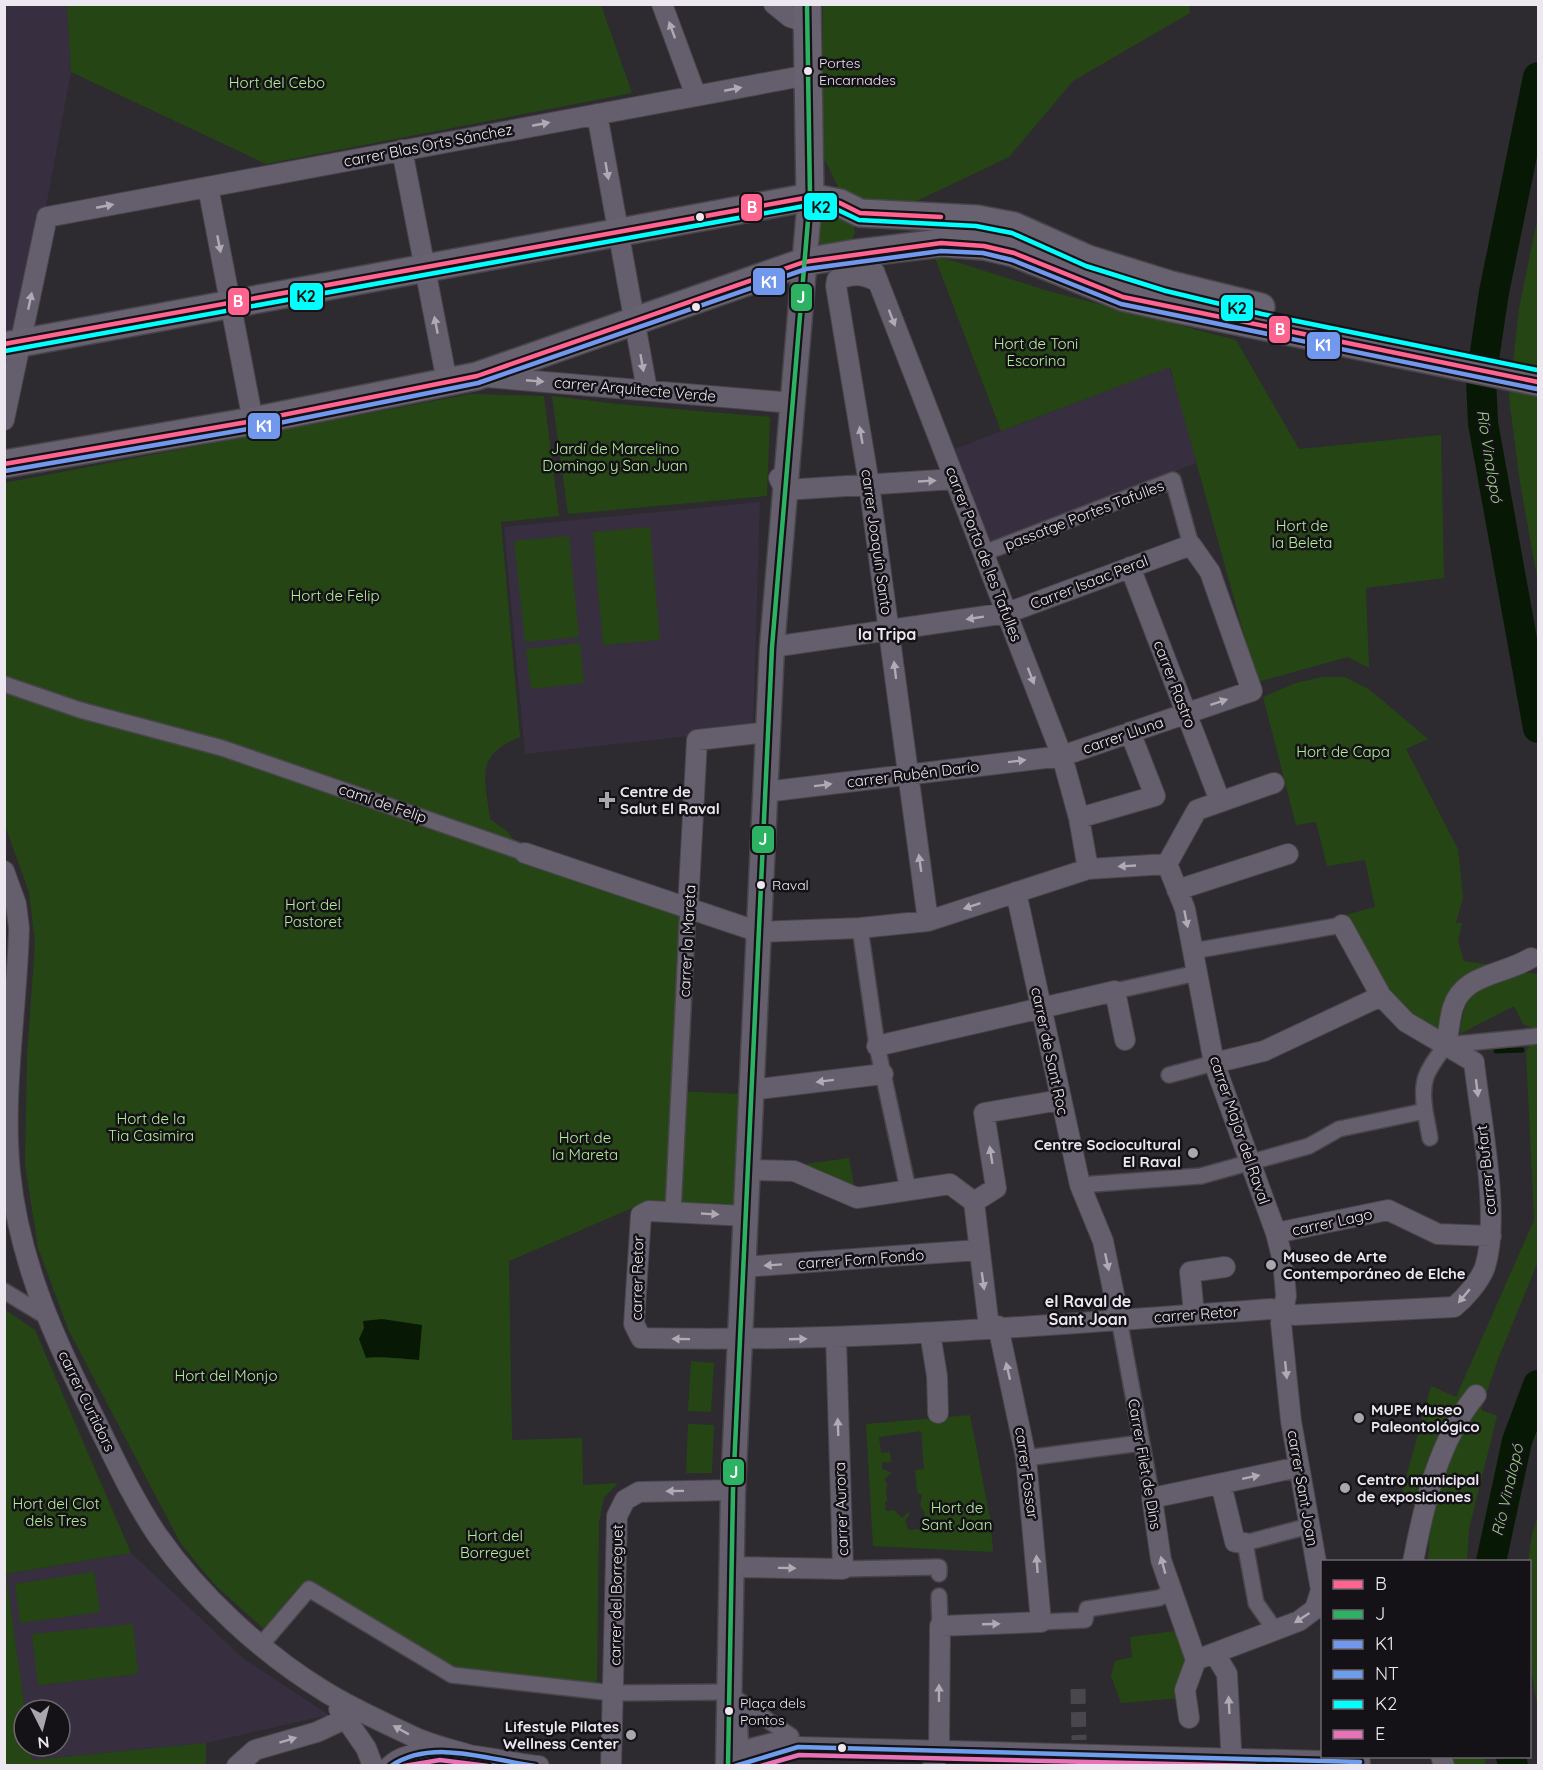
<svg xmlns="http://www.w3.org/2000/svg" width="1543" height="1770" viewBox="0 0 1543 1770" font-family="Quicksand,sans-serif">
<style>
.built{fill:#372e3f}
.green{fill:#254614;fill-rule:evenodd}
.water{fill:#071904}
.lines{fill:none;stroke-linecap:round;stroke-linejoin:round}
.stream{stroke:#071904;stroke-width:5}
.river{stroke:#071904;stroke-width:30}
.pedestrian-tunnel{stroke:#4a464d;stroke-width:15;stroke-dasharray:15 8;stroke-linecap:butt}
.pedestrian-casing{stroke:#48454a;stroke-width:18}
.minor-casing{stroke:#48454a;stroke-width:22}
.tertiary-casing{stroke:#48454a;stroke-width:27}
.secondary-casing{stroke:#48454a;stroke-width:30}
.pedestrian{stroke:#655e6c;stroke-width:15}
.minor{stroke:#655e6c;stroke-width:20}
.tertiary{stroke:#655e6c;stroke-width:24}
.secondary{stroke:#68616f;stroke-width:27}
.bus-1-casing{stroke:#141117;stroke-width:9}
.bus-2-casing{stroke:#141117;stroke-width:9}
.bus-3-casing{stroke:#141117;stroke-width:9}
.bus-4-casing{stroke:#141117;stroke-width:9}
.bus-5-casing{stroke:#141117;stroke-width:9}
.bus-6-casing{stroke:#141117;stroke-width:9}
.bus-1{stroke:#ff638f;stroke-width:4.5}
.bus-2{stroke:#2db264;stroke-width:4.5}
.bus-3{stroke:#7298ed;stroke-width:4.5}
.bus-4{stroke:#6d9deb;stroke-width:4.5}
.bus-5{stroke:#00fffd;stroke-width:4.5}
.bus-6{stroke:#e772b6;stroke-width:4.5}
.oneway{fill:#b0aab5}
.bus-dot{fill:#ede8f0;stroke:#141117;stroke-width:2}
.poi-dot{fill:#aaa6ad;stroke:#141117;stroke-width:2}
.labels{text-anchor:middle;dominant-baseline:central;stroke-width:5;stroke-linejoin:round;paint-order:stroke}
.bus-label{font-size:14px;fill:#ede8f0;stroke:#141117;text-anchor:start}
.park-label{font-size:15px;fill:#b1ef96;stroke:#141117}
.street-label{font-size:15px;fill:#ede8f0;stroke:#141117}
.poi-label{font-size:15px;font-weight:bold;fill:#ede8f0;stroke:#141117;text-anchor:start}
.water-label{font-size:16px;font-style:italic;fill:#99d67f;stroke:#141117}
.neighbourhood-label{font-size:16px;font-weight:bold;fill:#ede8f0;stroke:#141117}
.line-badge{stroke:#141117;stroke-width:2}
.badge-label{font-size:16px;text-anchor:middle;font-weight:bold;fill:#fff}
.pale-badge-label{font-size:16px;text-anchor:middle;font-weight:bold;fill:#111}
</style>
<rect width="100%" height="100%" fill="#2d2a30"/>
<path class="built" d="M4,5H67L71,72L46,207L17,335L4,336Z
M1169,367L1195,438L1196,463L990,543L952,450Z
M760,502L753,729L525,754L504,527Z
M131,1553L244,1659L329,1715L206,1743L32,1760L30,1746H60V1710H25L6,1574Z"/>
<path class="green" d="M1189,4L1190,13L1073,81L1009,157L900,209L847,197L838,187L823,156V5Z
M67,5H601L632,93L266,164L71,72Z
M824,213L853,220L855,233L849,244L824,247C814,238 814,222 824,213Z
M1538,215V583L1520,483L1509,398L1519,309Z
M934,255L1045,290L1236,340L1299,449L1441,435L1444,578L1366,588L1369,668L1348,657L1257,682L1170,367L1001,431Z
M471,394L544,396L559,516L501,522L520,737C474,755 485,778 490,819L508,832L516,843L683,912L675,1091L740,1094L736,1209L637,1206L509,1261L512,1440L582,1438L583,1485L618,1483L604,1498L599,1522L597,1681L587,1686L450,1669L307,1584L294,1592L264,1629L216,1586L181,1544L69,1331L38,1248L25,1164L27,1057L35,943L29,892L5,826L4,483Z
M552,396L617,404L770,417L767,496L568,514Z
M650,527L660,640L603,645L593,532Z
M569,536L579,637L525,642L514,541Z
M580,643L584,683L531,689L526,649Z
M1322,677H1345L1370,690L1428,739L1406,749L1458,849L1463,898L1456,923H1462L1458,941L1464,961L1491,965L1476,973L1444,1037L1385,993L1341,916L1375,907L1365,860L1327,866L1316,822L1296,825L1263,697L1296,683Z
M1522,972L1538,974V1030L1523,1024L1514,1006L1460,1034C1465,984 1479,987 1522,972Z
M1538,1031V1262L1498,1359L1481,1410L1497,1416L1469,1529L1467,1561H1428L1431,1511L1400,1500L1431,1386L1456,1397L1534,1220L1526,1052Z
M849,1158L855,1191L791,1166Z
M4,1309L35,1330L131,1553L6,1574L25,1710L24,1746H30L32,1760L206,1743V1765H5Z
M691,1361L714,1363L711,1412L688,1411Z
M970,1415L990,1518L993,1552L873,1546L866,1424ZM921,1431L924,1469L915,1470L917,1492L922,1495L920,1506L924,1511L926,1528L909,1530L905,1521L910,1514L908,1512L902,1518L894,1510L886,1511L885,1502L887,1501L886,1488L888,1485L884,1479L892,1473L882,1469V1462H891L890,1452L881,1453L879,1437Z
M688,1424L714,1425L712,1473H686Z
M1538,1514V1708C1529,1672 1524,1577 1531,1541C1532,1532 1536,1523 1538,1514Z
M94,1572L100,1612L20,1623L15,1584Z
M133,1624L138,1674L38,1685L32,1634Z
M1175,1631L1189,1673L1181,1698L1121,1703L1111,1676L1115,1661L1132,1657L1130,1637Z
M1447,1757H1484L1486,1765H1449Z"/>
<path class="water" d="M382,1319L422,1325L419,1360C404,1359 380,1356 366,1358L359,1339L364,1328L363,1321Z"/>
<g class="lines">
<path class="stream" d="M1496,1051L1522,1050"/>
<path class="river" d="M1538,77L1494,292L1481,379L1483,423L1538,728
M1491,1562L1517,1441L1538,1385
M1511,1756L1513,1766"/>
<path class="pedestrian-tunnel" d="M1078,1689L1079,1740"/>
<defs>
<path id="pedestrian" d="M984,553L1173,480L1191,545
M4,684L80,710L222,748L525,853
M860,928L877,1046L908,1189
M1193,951L1342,925
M1115,991L1197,973
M1169,1075L1214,1063
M1425,1111L1430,1138
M1080,1185L1201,1176L1309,1146L1339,1129L1425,1111C1420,1078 1427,1071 1446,1045L1538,1036
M673,1212L688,908
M4,1291L47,1317
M1119,1319L1152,1498
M1026,1458L1141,1443
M843,1569L939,1567V1574
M939,1596L940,1626
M1041,1622L1085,1620L1087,1609L1159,1598L1171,1592
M1275,1630L1256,1603L1245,1543L1309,1526
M261,1645L309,1589L452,1675L613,1693L729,1692
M738,1700L791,1736L741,1749Z"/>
<path id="minor" d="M662,4L696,96
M774,4L790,17L807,23
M597,114L647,390
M402,150L447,382
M208,187L253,421
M874,271L1062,756L1079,818L1088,869
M878,282C864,274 853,273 837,280L836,286L869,484L928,921
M486,377L793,403
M4,420L47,217L808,75
M779,478L785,490L955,479
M1130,567L1220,801
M765,792L1062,756L1252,691L1210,572L1191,545L1007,613L772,647
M1079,818L1155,796L1130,732
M525,853L759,932L860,928L928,921L1088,869L1167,864
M1167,864L1185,909L1214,1063L1276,1233L1282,1257
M1167,864L1197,810L1274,783
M4,871L16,904L19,928C17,1008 2,1093 10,1172C18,1254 50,1330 87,1403C109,1447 130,1495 158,1536C199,1595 262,1653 324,1691C351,1708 383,1722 412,1736C432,1746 455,1750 476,1757
M1177,890L1288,854
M1016,892L1080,1185L1103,1241L1119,1319
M688,908L697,740L768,732
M1446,1045C1449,1033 1449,1020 1453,1007C1464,973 1504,975 1531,958
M877,1046L1115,991L1125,1040
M1214,1063L1264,1051L1381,996
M751,1090L883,1074
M748,1170L794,1171L857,1198L950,1184L974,1202L989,1327
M974,1202L996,1188L984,1113L1060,1100
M746,1216L649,1211L641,1215L634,1324L641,1338C851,1343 1061,1324 1271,1309L1295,1315L1454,1307C1465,1298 1480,1281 1485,1267C1501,1216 1480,1117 1474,1062L1406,1022L1381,996L1342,925
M1276,1233L1388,1210L1438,1234L1491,1236
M743,1267L978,1250
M1194,1314L1190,1272L1225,1267
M930,1333L937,1376L938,1413
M1221,1484L1235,1542L1245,1543
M1413,1562C1424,1505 1438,1441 1476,1395
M731,1567L843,1569L836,1337
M1215,1654L1227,1674L1232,1766
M1196,1660L1299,1621L1315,1609L1321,1590L1291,1421L1281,1323L1286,1296L1284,1272
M339,1709L366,1748L373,1766
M1189,1718L1185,1690L1196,1660L1161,1560L1152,1498L1299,1467
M1441,1756L1444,1766
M237,1766L255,1750L317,1732L347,1718
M390,1766C418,1737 502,1763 539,1766
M611,1766L617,1516L625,1500L639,1492L733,1490
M733,1766L798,1747L1360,1762
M933,1766L939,1751L940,1626L1041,1622L1026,1458L998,1326"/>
<path id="tertiary" d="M728,1766L733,1490L772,647L810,197"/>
<path id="secondary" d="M807,4L810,197
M4,346L810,197L840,203L860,213L977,219L1014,226L1088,259L1168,284L1261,307
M4,464L253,421L477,376L804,262L851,254L941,243L984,246L1014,253L1123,297L1172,308L1538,382"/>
</defs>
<use href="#pedestrian" class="pedestrian-casing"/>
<use href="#minor" class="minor-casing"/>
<use href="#tertiary" class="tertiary-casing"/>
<use href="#secondary" class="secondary-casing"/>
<use href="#pedestrian" class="pedestrian"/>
<use href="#minor" class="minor"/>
<use href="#tertiary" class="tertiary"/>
<use href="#secondary" class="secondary"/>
<defs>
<path id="bus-1" d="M4,344L810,197L840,203L860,213L941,217
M4,464L253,421L477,376L804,262L941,243L984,246L1014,253L1123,297L1538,382"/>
<path id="bus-2" d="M728,1766L733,1490L772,647L810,197L807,4"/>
<path id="bus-3" d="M5,471L254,428L478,383L806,269L941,251L983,253L1012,260L1121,304L1537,389"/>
<path id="bus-4" d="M391,1766C432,1738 490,1760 535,1766
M735,1766L798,1747L1360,1762"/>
<path id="bus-5" d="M5,351L810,205L838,210L859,220L976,226L1012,233L1086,266L1166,291L1262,314L1537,370"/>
<path id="bus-6" d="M404,1766L440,1760L488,1766
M761,1766L799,1755L1256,1766"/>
</defs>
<use href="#bus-1" class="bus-1-casing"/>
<use href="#bus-2" class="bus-2-casing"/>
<use href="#bus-3" class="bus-3-casing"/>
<use href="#bus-4" class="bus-4-casing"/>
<use href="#bus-5" class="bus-5-casing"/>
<use href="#bus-6" class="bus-6-casing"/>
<use href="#bus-1" class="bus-1"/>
<use href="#bus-2" class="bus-2"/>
<use href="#bus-3" class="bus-3"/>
<use href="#bus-4" class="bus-4"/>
<use href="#bus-5" class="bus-5"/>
<use href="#bus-6" class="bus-6"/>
</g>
<defs><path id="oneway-solid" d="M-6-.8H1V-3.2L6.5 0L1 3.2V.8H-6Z" transform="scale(1.5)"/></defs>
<g class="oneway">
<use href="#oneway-solid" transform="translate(672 30) rotate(-110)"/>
<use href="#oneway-solid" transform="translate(733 89) rotate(-11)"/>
<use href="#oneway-solid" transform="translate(541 124) rotate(-11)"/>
<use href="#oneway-solid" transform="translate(607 171) rotate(80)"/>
<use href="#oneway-solid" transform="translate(105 206) rotate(-11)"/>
<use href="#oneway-solid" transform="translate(219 244) rotate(79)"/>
<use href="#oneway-solid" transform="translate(30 301) rotate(-78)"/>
<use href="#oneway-solid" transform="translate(892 318) rotate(69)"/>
<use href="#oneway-solid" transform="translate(436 325) rotate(-101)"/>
<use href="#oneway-solid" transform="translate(642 363) rotate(80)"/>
<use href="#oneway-solid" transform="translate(535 381) rotate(5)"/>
<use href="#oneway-solid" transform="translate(861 435) rotate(-100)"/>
<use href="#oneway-solid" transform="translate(927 481) rotate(-3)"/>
<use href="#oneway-solid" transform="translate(975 618) rotate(171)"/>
<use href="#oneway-solid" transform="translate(895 670) rotate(-97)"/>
<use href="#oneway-solid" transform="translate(1031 676) rotate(69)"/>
<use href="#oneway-solid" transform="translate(1219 702) rotate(-18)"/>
<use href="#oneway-solid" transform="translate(1017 761) rotate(-7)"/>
<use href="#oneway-solid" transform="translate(823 785) rotate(-7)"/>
<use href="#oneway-solid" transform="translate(920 863) rotate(-98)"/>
<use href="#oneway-solid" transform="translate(1127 866) rotate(177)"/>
<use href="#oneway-solid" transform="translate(972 906) rotate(162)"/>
<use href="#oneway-solid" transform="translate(1186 919) rotate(79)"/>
<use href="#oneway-solid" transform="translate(825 1081) rotate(173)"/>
<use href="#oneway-solid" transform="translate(1477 1088) rotate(83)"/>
<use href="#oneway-solid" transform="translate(991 1155) rotate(-99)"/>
<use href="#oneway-solid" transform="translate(710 1214) rotate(3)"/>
<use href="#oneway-solid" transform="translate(1107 1262) rotate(78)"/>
<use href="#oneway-solid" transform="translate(773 1265) rotate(176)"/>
<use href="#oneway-solid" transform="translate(983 1281) rotate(82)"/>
<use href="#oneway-solid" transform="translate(1464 1296) rotate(130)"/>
<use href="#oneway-solid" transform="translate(681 1339) rotate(-179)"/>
<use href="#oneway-solid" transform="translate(798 1339) rotate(-2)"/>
<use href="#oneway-solid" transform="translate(1286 1370) rotate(84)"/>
<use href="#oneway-solid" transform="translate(1008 1371) rotate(-103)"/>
<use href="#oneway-solid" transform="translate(838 1427) rotate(-92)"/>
<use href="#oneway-solid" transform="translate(1251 1477) rotate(-12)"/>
<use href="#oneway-solid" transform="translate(675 1491) rotate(179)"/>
<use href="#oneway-solid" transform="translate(1037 1564) rotate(-94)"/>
<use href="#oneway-solid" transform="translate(1163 1565) rotate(-105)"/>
<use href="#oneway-solid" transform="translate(787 1568) rotate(1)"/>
<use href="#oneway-solid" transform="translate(1302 1618) rotate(147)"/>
<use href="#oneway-solid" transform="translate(991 1624) rotate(-2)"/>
<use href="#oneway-solid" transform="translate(939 1693) rotate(-90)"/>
<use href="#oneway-solid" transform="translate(1229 1705) rotate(-93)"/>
<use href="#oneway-solid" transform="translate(401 1730) rotate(-151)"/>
<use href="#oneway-solid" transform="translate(288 1740) rotate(-17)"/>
</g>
<g class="bus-dot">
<circle cx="808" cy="71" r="5"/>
<circle cx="700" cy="217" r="5"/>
<circle cx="696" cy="307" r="5"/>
<circle cx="761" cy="885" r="5"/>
<circle cx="729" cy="1711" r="5"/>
<circle cx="842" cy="1748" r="5"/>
</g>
<g class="poi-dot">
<path d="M604 791h6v6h6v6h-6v6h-6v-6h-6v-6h6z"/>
<circle cx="1193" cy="1153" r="6"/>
<circle cx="1271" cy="1265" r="6"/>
<circle cx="1359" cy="1418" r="6"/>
<circle cx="1345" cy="1488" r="6"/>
<circle cx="631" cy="1735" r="6"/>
</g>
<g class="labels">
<g class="bus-label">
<text x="819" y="63">Portes<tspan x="819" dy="17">Encarnades</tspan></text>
<text x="772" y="885">Raval</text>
<text x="740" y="1703">Plaça dels<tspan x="740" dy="17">Pontos</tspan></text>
</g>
<g class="park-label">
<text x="277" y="82">Hort del Cebo</text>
<text x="1036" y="343">Hort de Toni<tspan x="1036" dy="17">Escorina</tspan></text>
<text x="615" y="448">Jardí de Marcelino<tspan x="615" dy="17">Domingo y San Juan</tspan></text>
<text x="1302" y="525">Hort de<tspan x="1302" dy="17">la Beleta</tspan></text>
<text x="335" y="595">Hort de Felip</text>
<text x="1343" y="751">Hort de Capa</text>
<text x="313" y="904">Hort del<tspan x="313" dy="17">Pastoret</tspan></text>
<text x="151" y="1118">Hort de la<tspan x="151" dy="17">Tia Casimira</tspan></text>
<text x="585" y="1137">Hort de<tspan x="585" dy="17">la Mareta</tspan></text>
<text x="226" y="1375">Hort del Monjo</text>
<text x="56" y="1503">Hort del Clot<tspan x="56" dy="17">dels Tres</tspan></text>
<text x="957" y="1507">Hort de<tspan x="957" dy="17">Sant Joan</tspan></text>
<text x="495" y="1535">Hort del<tspan x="495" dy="17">Borreguet</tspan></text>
</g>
<g class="street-label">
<text transform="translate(428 145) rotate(-11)">carrer Blas Orts Sánchez</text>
<text transform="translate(635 389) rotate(5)">carrer Arquitecte Verde</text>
<text transform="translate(1084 515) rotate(-21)">passatge Portes Tafulles</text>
<text transform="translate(877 542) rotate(82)">carrer Joaquín Santo</text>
<text transform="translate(984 554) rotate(69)">carrer Porta de les Tafulles</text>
<text transform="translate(1089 582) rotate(-21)">Carrer Isaac Peral</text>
<text transform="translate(1175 684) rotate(69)">carrer Rastro</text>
<text transform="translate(1123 735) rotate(-19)">carrer Lluna</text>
<text transform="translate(913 774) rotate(-7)">carrer Rubén Darío</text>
<text transform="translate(383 803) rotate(19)">camí de Felip</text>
<text transform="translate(687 941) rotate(-87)">carrer la Mareta</text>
<text transform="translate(1050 1051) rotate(78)">carrer de Sant Roc</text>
<text transform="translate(1240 1130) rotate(71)">carrer Major del Raval</text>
<text transform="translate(1486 1170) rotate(-96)">carrer Bufart</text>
<text transform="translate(1332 1222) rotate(-12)">carrer Lago</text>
<text transform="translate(861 1259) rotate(-4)">carrer Forn Fondo</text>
<text transform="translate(637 1278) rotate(-89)">carrer Retor</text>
<text transform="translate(1196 1314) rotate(-4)">carrer Retor</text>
<text transform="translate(87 1401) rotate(64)">carrer Curtidors</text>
<text transform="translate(1145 1464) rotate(80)">Carrer Filet de Dins</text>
<text transform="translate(1027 1473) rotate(82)">carrer Fossar</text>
<text transform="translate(1303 1488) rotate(80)">carrer Sant Joan</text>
<text transform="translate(841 1509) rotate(-92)">carrer Aurora</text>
<text transform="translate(616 1595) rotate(-89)">carrer del Borreguet</text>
</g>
<g class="poi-label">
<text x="620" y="791">Centre de<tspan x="620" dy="17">Salut El Raval</tspan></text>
<text x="1181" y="1144" text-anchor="end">Centre Sociocultural<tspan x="1181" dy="17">El Raval</tspan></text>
<text x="1283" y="1256">Museo de Arte<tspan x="1283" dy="17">Contemporáneo de Elche</tspan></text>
<text x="1371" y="1409">MUPE Museo<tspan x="1371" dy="17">Paleontológico</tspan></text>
<text x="1357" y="1479">Centro municipal<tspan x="1357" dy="17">de exposiciones</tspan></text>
<text x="619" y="1726" text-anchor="end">Lifestyle Pilates<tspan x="619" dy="17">Wellness Center</tspan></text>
</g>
<g class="water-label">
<text transform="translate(1490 456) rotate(81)">Río Vinalopó</text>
<text transform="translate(1507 1490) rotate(-77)">Río Vinalopó</text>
</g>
<g class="neighbourhood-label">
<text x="887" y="634">la Tripa</text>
<text x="1088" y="1301">el Raval de<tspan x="1088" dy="18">Sant Joan</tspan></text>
</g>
</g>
<g class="line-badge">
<rect x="803" y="192" width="35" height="29" rx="6" fill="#00fffd"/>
<rect x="740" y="193" width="23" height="29" rx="6" fill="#ff638f"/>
<rect x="752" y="267" width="34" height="29" rx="6" fill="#7298ed"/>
<rect x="289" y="282" width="35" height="29" rx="6" fill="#00fffd"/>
<rect x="790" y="283" width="23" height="29" rx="6" fill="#2db264"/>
<rect x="227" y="287" width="23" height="29" rx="6" fill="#ff638f"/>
<rect x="1220" y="294" width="34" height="28" rx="6" fill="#00fffd"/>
<rect x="1268" y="315" width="23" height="29" rx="6" fill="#ff638f"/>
<rect x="1306" y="331" width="35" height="29" rx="6" fill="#7298ed"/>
<rect x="247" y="412" width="34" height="28" rx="6" fill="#7298ed"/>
<rect x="751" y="825" width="24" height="29" rx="6" fill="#2db264"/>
<rect x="722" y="1458" width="23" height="28" rx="6" fill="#2db264"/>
</g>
<g class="badge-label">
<text x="752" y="213">B</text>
<text x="769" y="288">K1</text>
<text x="801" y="303">J</text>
<text x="238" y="307">B</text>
<text x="1280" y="335">B</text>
<text x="1323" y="351">K1</text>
<text x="264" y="432">K1</text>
<text x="763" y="845">J</text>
<text x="734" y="1478">J</text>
</g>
<g class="pale-badge-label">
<text x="821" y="213">K2</text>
<text x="306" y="302">K2</text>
<text x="1237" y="314">K2</text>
</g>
<rect width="1543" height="1770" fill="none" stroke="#ede8f0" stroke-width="12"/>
<rect x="1321" y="1560" width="210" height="198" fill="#141117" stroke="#6b676e" stroke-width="1.5"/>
<rect x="1333" y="1580" width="30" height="9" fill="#ff638f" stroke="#6b676e" stroke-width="1.5"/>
<text x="1375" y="1590" font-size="18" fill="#ede8f0">B</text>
<rect x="1333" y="1610" width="30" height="9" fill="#2db264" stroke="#6b676e" stroke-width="1.5"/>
<text x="1375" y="1620" font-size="18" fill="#ede8f0">J</text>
<rect x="1333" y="1640" width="30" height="9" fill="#7298ed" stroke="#6b676e" stroke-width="1.5"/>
<text x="1375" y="1650" font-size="18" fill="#ede8f0">K1</text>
<rect x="1333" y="1670" width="30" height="9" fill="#6d9deb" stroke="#6b676e" stroke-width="1.5"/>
<text x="1375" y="1680" font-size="18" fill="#ede8f0">NT</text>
<rect x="1333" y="1700" width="30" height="9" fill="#00fffd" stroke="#6b676e" stroke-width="1.5"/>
<text x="1375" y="1710" font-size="18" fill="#ede8f0">K2</text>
<rect x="1333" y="1730" width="30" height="9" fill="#e772b6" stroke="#6b676e" stroke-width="1.5"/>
<text x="1375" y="1740" font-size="18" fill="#ede8f0">E</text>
<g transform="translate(42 1728) rotate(174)"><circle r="28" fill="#141117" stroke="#6b676e" stroke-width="1.5"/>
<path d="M0-4.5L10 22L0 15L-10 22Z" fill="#aaa6ad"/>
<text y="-9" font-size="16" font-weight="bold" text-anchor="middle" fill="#ede8f0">N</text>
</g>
</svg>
